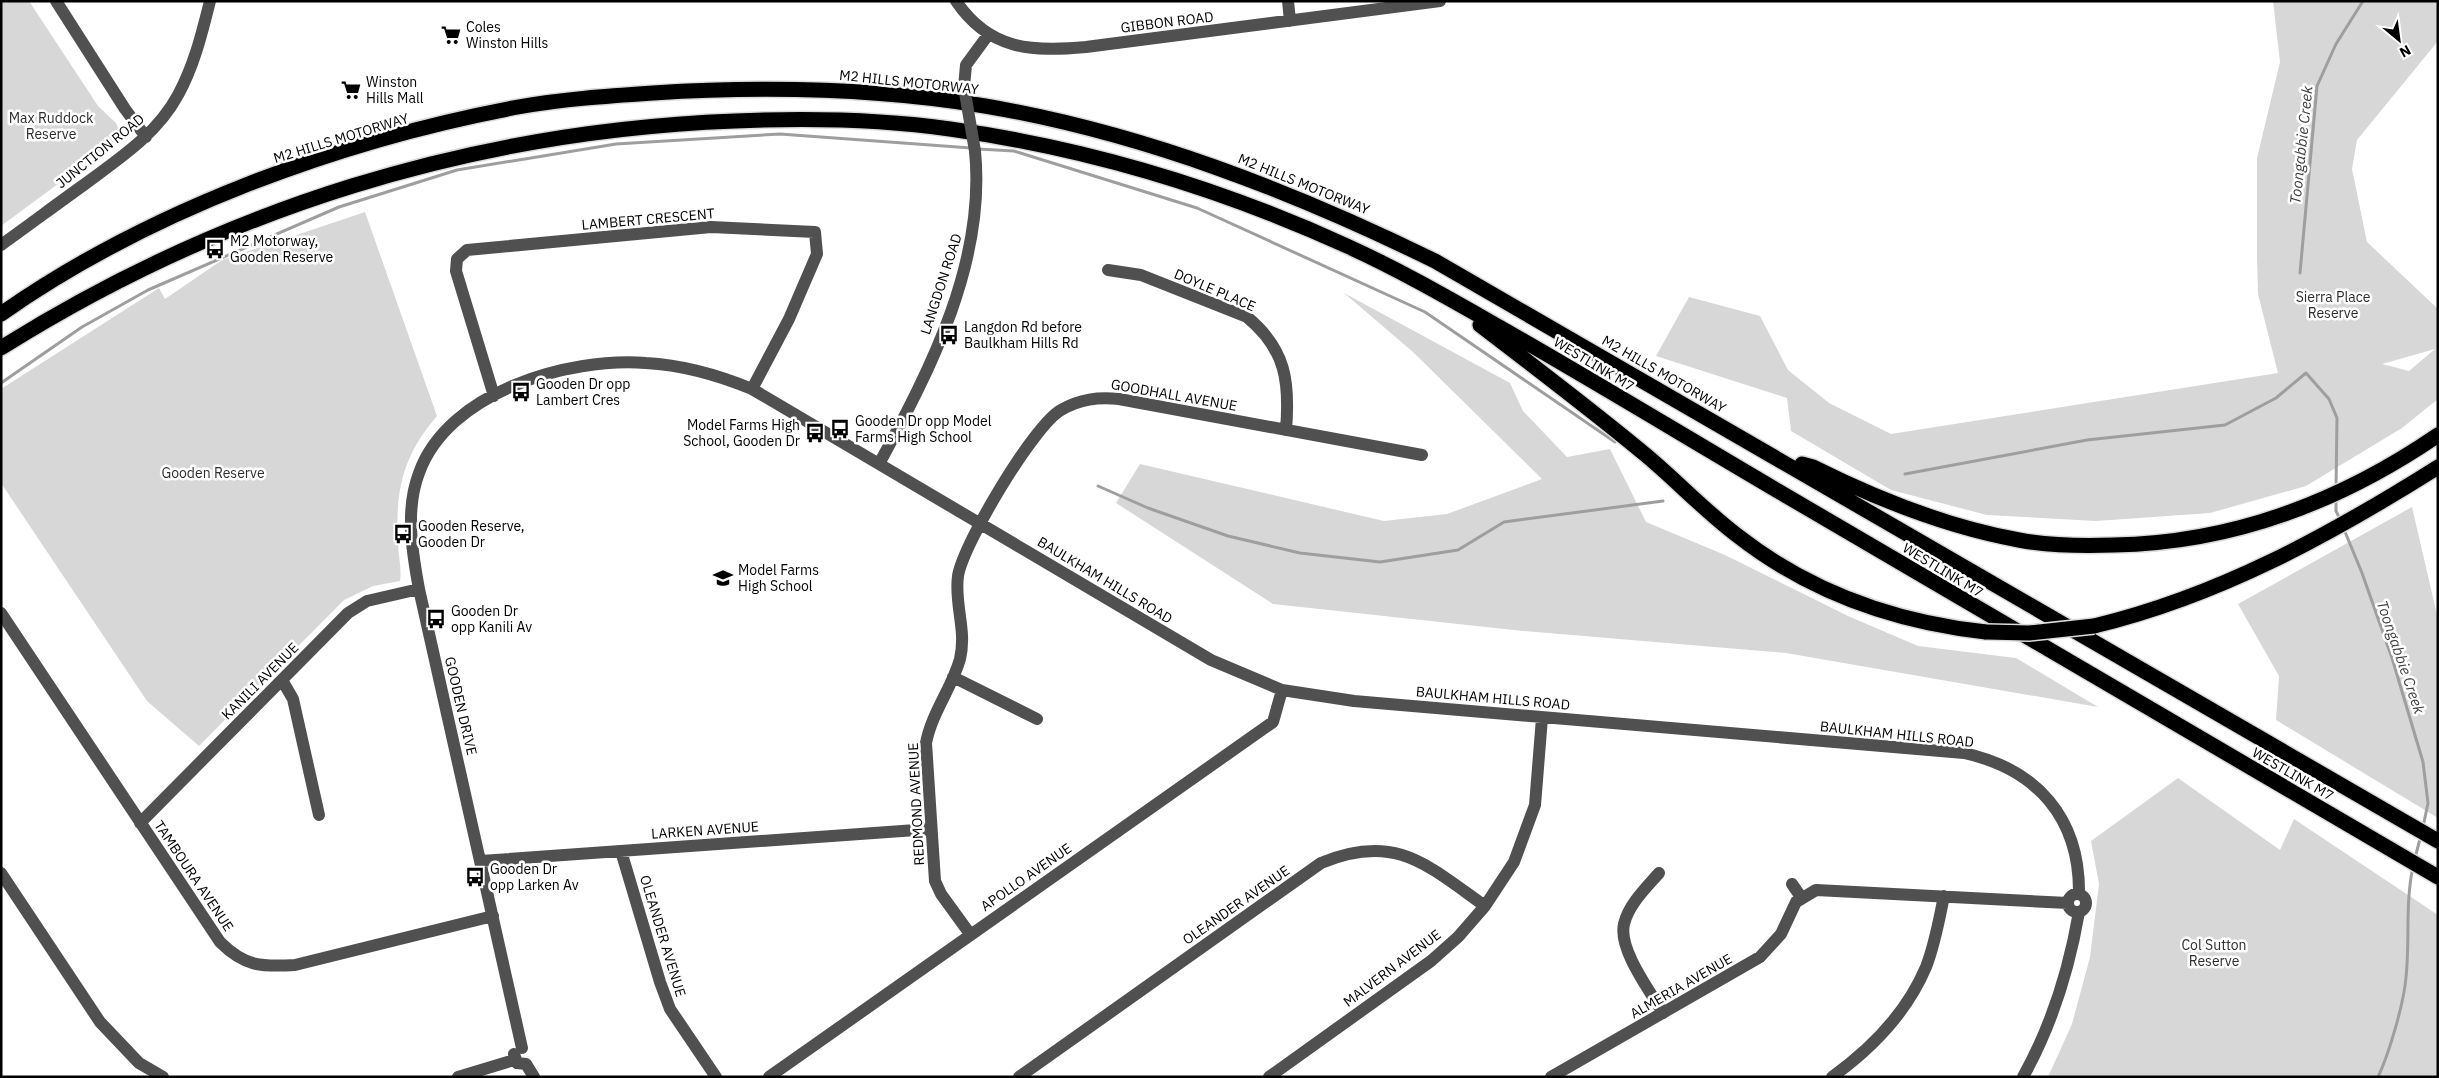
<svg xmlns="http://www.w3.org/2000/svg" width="2439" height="1078" viewBox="0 0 2439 1078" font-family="'IBM Plex Sans',sans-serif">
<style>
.green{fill:#d7d7d7;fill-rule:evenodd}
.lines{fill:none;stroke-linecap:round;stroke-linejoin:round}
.stream{stroke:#9e9e9e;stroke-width:3}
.highway-casing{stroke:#dbdbdb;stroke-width:18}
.minor{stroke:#505050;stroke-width:12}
.highway{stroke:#000;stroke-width:15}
.highway-bridge-casing{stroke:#dbdbdb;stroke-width:18;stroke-linecap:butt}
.minor-bridge{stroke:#505050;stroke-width:12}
.highway-bridge{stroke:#000;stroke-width:15}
.labels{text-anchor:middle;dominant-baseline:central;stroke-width:5;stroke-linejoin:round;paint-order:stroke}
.street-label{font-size:14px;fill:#000;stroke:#fff}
.poi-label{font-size:14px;fill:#000;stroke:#fff;text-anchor:start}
.park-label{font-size:14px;fill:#2e2e2e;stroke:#fff}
.water-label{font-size:15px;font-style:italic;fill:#3f3f3f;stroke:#fff}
</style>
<rect width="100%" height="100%" fill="#fff"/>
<path class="green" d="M1,1H29L98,106L116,123L119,130L118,138L112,144L1,226Z
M2273,1H2438V41L2357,140L2352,169L2367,242L2438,309V399L2402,428L2306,486L2210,513L2096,521L1987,515L1891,490L1791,431L1787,398L1656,356L1689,297L1760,316L1788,370L1829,403L1891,434L2278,373L2258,294L2257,257V158L2280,62ZM2435,349L2409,371L2382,364Z
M365,212L437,416C403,455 395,491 398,542C398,555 402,568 400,581L373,586L344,600L199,746L147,701L1,483V389L159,288L165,299L222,260Z
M1344,293L1510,383L1523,411L1567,457L1610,449L1646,522L1725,555L1848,616L1918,646L2016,658L2098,707L1786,653L1523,631L1273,604L1116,503L1140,464L1384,521L1447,514L1542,479L1413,352Z
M2412,507L2438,619V818L2276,720L2279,676L2238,604Z
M2178,778L2280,850L2294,819L2438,915V1077H2048L2072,1024L2090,957L2099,884L2091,841Z"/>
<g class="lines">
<path class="stream" d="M978,149L1014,151L1197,208L1425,312L1615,442
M2300,273L2317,86L2336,44L2363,1
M1,383L82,327L148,290L339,207L457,170L616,144L780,134L971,148
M1905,474L2087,440L2225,425L2276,398L2306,373L2329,399L2337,418L2336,488
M1098,486L1148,508L1228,536L1300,553L1380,562L1458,550L1504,522L1663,501
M2336,499V511L2340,519
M2343,527L2362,573L2392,658L2423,762L2428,803L2423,827
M2415,858L2421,835
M2378,1077C2389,1054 2404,1003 2406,977C2410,941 2405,903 2413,867"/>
<defs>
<path id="highway" d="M1,314C149,210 341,140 518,107C563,99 608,96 653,93C764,86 876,88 985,106C1143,133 1292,191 1435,261L2438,841
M1480,325C1536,368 1593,411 1647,456C1678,482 1706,512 1738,536C1810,592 1895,622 1986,632
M1,348C224,208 472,131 735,121C806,118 879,119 950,129C1086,148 1222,189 1347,246C1400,270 1450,299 1501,328C1594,381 1686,437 1778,491C1998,620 2218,749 2438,877
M1802,464L1813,467C1879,500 1947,527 2019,540C2050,546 2083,546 2114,545C2233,543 2340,502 2438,435
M2094,626C2219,596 2330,535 2438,467"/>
</defs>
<use href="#highway" class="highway-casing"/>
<path class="minor" d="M56,1L125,109L146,137
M956,1C989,50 1031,52 1086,47L1440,1
M1288,1L1290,21
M964,87L966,65L988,35
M1,245C29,225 57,204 85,184C120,158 157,134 178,95C194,66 202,33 210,1
M1108,270L1141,275L1247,317C1286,349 1290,382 1286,430
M494,396L456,271L457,259L467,250L711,227L815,232L817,254L789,319L752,389
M879,464C931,369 986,261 975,151
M1,613L220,942C245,967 262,967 295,965L493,916
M953,677L1037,719
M282,680L293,699L319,815
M140,823L348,613L367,601L419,589
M621,851L660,982L670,1009L716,1077
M481,861L930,829
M1,873L100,1022L139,1063L163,1077
M1659,873C1646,888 1629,904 1624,924C1618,949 1650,991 1663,1013
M1792,884L1801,897
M2068 903a9 9 0 1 1 18 0a9 9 0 1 1-18 0Z
M970,934L941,894L935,881L926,743C932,712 952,688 960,659C967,630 954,604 958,576C963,544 1034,425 1061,410C1080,399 1098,397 1119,399L1422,455
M522,1048L419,589C412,551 405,510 419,473C448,392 568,357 646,363C683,365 718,375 752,389L1211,660L1282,690L1354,701L1964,753C2037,769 2080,818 2079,894
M514,1054L517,1063L526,1064
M526,1064L534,1077
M458,1077L514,1060
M769,1077L1273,722L1282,690
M1019,1077L1321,863C1395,832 1427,865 1485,906
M1269,1077L1431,961L1458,937L1485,906L1514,862L1535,805L1542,718
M1551,1077L1760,957L1781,934L1796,902L1816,890L2068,903
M1832,1077C1871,1049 1907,1012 1926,967C1935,944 1939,920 1944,896
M2023,1077C2052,1025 2069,970 2079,912"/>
<use href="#highway" class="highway"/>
<defs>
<path id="highway-bridge" d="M1986,632L2029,633L2094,626"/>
</defs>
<use href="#highway-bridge" class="highway-bridge-casing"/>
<path class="minor-bridge" d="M964,87L975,151"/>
<use href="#highway-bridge" class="highway-bridge"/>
</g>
<defs>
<symbol id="supermarket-bare" viewBox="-9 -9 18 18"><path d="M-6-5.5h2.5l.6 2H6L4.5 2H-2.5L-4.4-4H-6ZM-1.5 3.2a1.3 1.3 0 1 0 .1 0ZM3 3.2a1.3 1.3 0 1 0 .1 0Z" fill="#000" stroke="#fff" stroke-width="2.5" paint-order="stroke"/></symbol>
<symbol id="bus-bare" viewBox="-9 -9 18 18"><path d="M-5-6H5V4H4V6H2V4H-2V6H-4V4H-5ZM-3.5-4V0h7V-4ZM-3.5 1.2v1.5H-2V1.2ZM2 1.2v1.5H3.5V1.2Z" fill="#000" stroke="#fff" stroke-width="2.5" paint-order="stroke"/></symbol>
<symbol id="school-bare" viewBox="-9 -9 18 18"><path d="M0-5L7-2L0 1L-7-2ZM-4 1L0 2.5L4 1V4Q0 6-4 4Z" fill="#000" stroke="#fff" stroke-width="2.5" paint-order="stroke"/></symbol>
</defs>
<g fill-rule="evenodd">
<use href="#supermarket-bare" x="437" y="21" width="28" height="28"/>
<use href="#supermarket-bare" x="337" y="76" width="28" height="28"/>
<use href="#bus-bare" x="201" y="235" width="28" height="28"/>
<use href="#bus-bare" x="935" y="321" width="28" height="28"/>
<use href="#bus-bare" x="507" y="378" width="28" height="28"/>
<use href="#bus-bare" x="826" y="415" width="28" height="28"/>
<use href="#bus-bare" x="801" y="419" width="28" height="28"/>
<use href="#bus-bare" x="389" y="520" width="28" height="28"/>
<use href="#school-bare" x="709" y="564" width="28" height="28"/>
<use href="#bus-bare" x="422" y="605" width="28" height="28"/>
<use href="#bus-bare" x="461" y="863" width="28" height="28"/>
</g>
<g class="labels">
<g class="street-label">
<text transform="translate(1167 22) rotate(-7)">GIBBON ROAD</text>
<text transform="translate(909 82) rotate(6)">M2 HILLS MOTORWAY</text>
<text transform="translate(341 138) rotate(-17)">M2 HILLS MOTORWAY</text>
<text transform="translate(100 151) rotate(-39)">JUNCTION ROAD</text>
<text transform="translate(1304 184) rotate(22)">M2 HILLS MOTORWAY</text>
<text transform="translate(648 219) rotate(-5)">LAMBERT CRESCENT</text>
<text transform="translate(941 284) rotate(-72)">LANGDON ROAD</text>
<text transform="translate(1215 290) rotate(23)">DOYLE PLACE</text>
<text transform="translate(1594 364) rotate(31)">WESTLINK M7</text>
<text transform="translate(1664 374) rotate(30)">M2 HILLS MOTORWAY</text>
<text transform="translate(1174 395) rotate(10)">GOODHALL AVENUE</text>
<text transform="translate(1943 570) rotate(31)">WESTLINK M7</text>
<text transform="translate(1105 580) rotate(31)">BAULKHAM HILLS ROAD</text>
<text transform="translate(260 681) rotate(-45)">KANILI AVENUE</text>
<text transform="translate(1493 698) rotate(5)">BAULKHAM HILLS ROAD</text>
<text transform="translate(461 706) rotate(77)">GOODEN DRIVE</text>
<text transform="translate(1897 734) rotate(6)">BAULKHAM HILLS ROAD</text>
<text transform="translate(2293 774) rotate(30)">WESTLINK M7</text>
<text transform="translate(916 804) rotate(-93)">REDMOND AVENUE</text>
<text transform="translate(705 830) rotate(-4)">LARKEN AVENUE</text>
<text transform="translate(194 876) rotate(56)">TAMBOURA AVENUE</text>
<text transform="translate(1026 877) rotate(-35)">APOLLO AVENUE</text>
<text transform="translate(1236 905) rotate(-35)">OLEANDER AVENUE</text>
<text transform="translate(663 936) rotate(73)">OLEANDER AVENUE</text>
<text transform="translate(1392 968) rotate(-37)">MALVERN AVENUE</text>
<text transform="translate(1681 986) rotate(-30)">ALMERIA AVENUE</text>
</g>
<g class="poi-label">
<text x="466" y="27">Coles<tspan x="466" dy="16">Winston Hills</tspan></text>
<text x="366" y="82">Winston<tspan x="366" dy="16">Hills Mall</tspan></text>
<text x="230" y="241">M2 Motorway,<tspan x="230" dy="16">Gooden Reserve</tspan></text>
<text x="964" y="327">Langdon Rd before<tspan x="964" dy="16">Baulkham Hills Rd</tspan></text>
<text x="536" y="384">Gooden Dr opp<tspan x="536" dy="16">Lambert Cres</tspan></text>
<text x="855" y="421">Gooden Dr opp Model<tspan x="855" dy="16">Farms High School</tspan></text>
<text x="800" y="425" text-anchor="end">Model Farms High<tspan x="800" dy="16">School, Gooden Dr</tspan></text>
<text x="418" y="526">Gooden Reserve,<tspan x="418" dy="16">Gooden Dr</tspan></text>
<text x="738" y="570">Model Farms<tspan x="738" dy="16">High School</tspan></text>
<text x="451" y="611">Gooden Dr<tspan x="451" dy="16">opp Kanili Av</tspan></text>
<text x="490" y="869">Gooden Dr<tspan x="490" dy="16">opp Larken Av</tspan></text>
</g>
<g class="park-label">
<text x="51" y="118">Max Ruddock<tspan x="51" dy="16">Reserve</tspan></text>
<text x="2333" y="297">Sierra Place<tspan x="2333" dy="16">Reserve</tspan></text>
<text x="213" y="473">Gooden Reserve</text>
<text x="2214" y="945">Col Sutton<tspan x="2214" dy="16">Reserve</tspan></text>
</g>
<g class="water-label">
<text transform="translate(2301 145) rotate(-84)">Toongabbie Creek</text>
<text transform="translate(2401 657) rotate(71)">Toongabbie Creek</text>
</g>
</g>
<rect width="2439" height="1078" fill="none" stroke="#000000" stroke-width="5"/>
<g transform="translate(2399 40) rotate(151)" stroke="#ffffff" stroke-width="4" paint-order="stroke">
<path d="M0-4L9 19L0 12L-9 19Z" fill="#000000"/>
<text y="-8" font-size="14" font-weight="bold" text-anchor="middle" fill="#000000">N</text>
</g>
</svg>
